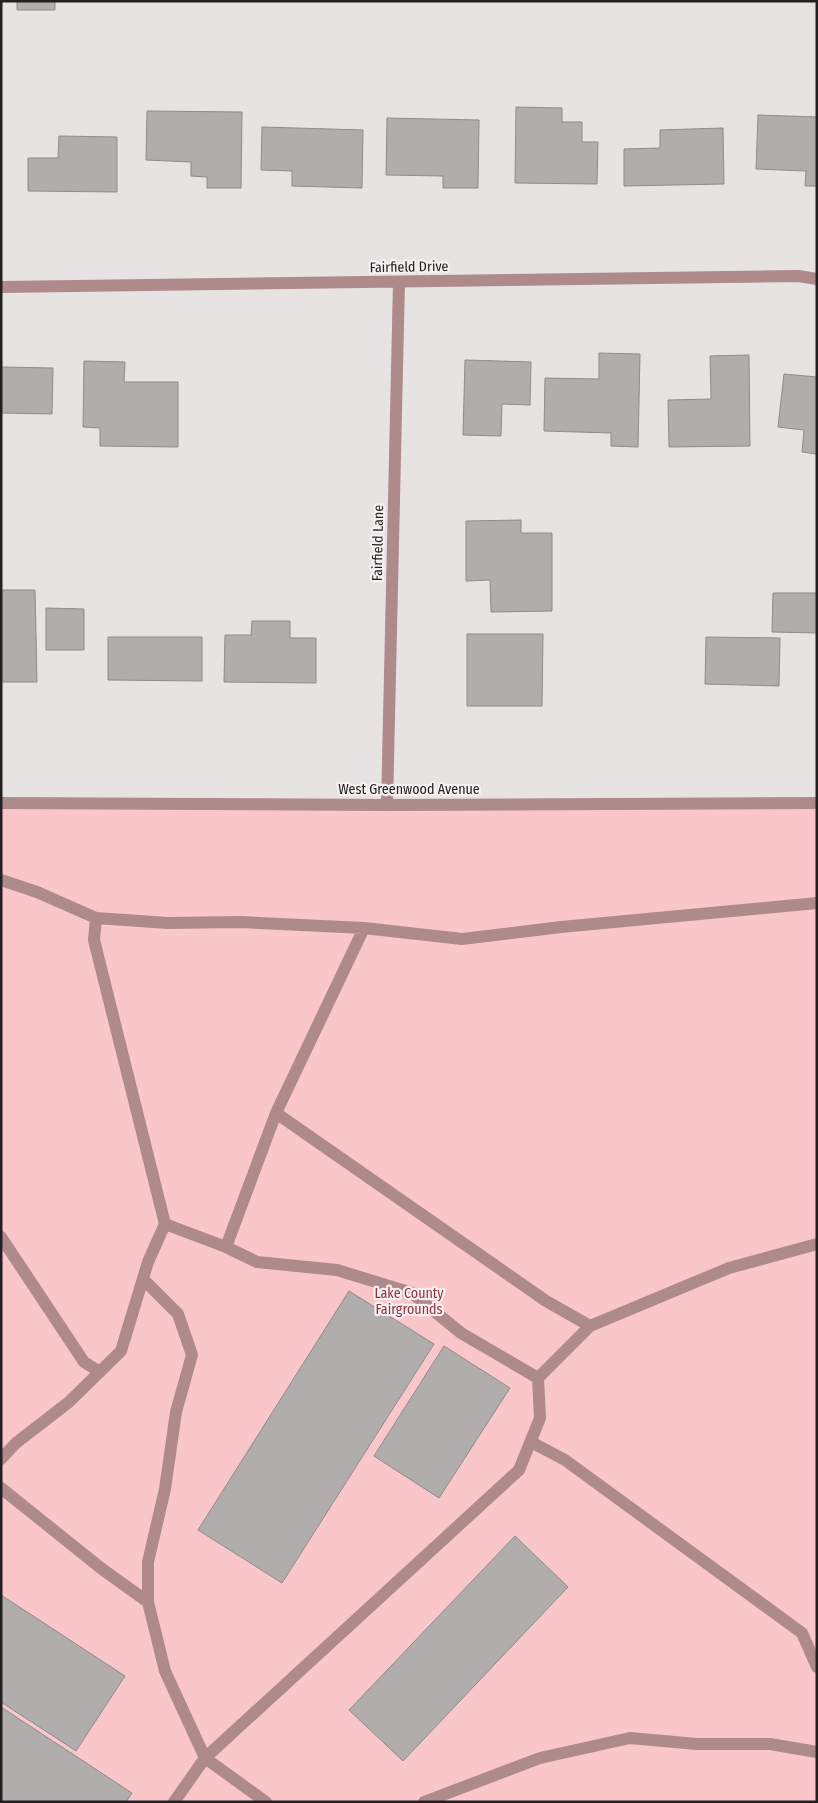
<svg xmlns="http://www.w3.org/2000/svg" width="818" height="1803" viewBox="0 0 818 1803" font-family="'Fira Sans Condensed',sans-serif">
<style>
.green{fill:#f9c6c9}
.building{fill:#b2adad;stroke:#8f8a8b}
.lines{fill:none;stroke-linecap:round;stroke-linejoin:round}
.service{stroke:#af8a8b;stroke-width:12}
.minor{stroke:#af8a8b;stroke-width:12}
.labels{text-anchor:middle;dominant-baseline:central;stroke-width:4.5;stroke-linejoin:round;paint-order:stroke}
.street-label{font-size:14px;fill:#222020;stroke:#f6f0f0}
.park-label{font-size:14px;fill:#92303f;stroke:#f6f0f0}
</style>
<rect width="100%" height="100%" fill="#e8e3e3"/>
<path class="green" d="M1,798L817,800V1802H1Z"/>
<path class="building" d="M17,1H55V10H17Z
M516,107L562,108V122H582V142H598L597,184L515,183Z
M147,111L242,112L241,188H207V177L191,176V162L146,160Z
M758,115L817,117V186H805L806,171L756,169Z
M387,118L479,120L478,188H443V176L386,175Z
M262,127L363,130L362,188L292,186V171L261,170Z
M723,128L724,184L624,186V149L660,148V130Z
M59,136L117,137V192L28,191V158H58Z
M599,353L640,354L638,447L611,446V433L544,431L545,378L599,379Z
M749,355L750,446L669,447L668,400L711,399L710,356Z
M465,360L531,362L530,405L502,404L501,436L463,435Z
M84,361L125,362L124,382H178V447L100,446V428L83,427Z
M1,367L53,368L52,414L1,413Z
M784,374L817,377V454L802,452L804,430L778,427Z
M521,520V533H552V611L491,612L490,580L466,581V521Z
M1,590H35L37,682H1Z
M773,593H817V633L772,632Z
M46,608L84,609V650H46Z
M252,621H290V638H316V683L224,682L225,635H251Z
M467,634H543L542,706H467Z
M108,637H202V681L108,680Z
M706,637L780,638L779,686L705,684Z
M349,1291L434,1344L282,1583L198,1530Z
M444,1346L510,1388L439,1498L374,1456Z
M515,1536L568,1587L403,1761L349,1710Z
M1,1595L125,1676L76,1751L1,1702Z
M1,1707L132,1793L126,1802H1Z"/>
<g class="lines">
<path class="service" d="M1,880L37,892L96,918L168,923L241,922L364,928L462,939L561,927L817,903
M96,918L94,940L165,1224L226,1247L276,1113
M364,928L276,1113L546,1301L590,1326L729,1268L817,1244
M1,1237L84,1362L100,1372
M226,1247L257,1262L337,1270L412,1293L461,1333L538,1378L590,1326
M143,1279L178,1314L192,1355L176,1412L165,1489L148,1562V1602
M531,1442L565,1460L802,1633L817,1667
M1,1459L16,1443L69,1402L121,1351L148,1262L165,1224
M1,1488L102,1569L148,1602L165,1671L205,1758L519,1470L540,1418L538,1378
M174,1802L205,1758L266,1802
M424,1802L540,1758L630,1738L697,1744H770L817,1752"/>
<path class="minor" d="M1,287L798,276L817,279
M1,803L387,805L817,803
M387,805L399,282"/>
</g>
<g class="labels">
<g class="street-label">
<text transform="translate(409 267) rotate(-1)">Fairfield Drive</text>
<text transform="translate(378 543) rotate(-89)">Fairfield Lane</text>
<text x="409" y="789">West Greenwood Avenue</text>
</g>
<g class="park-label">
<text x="409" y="1293">Lake County<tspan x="409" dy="16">Fairgrounds</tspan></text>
</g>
</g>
<rect width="818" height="1803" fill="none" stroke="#222020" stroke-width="5"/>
</svg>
